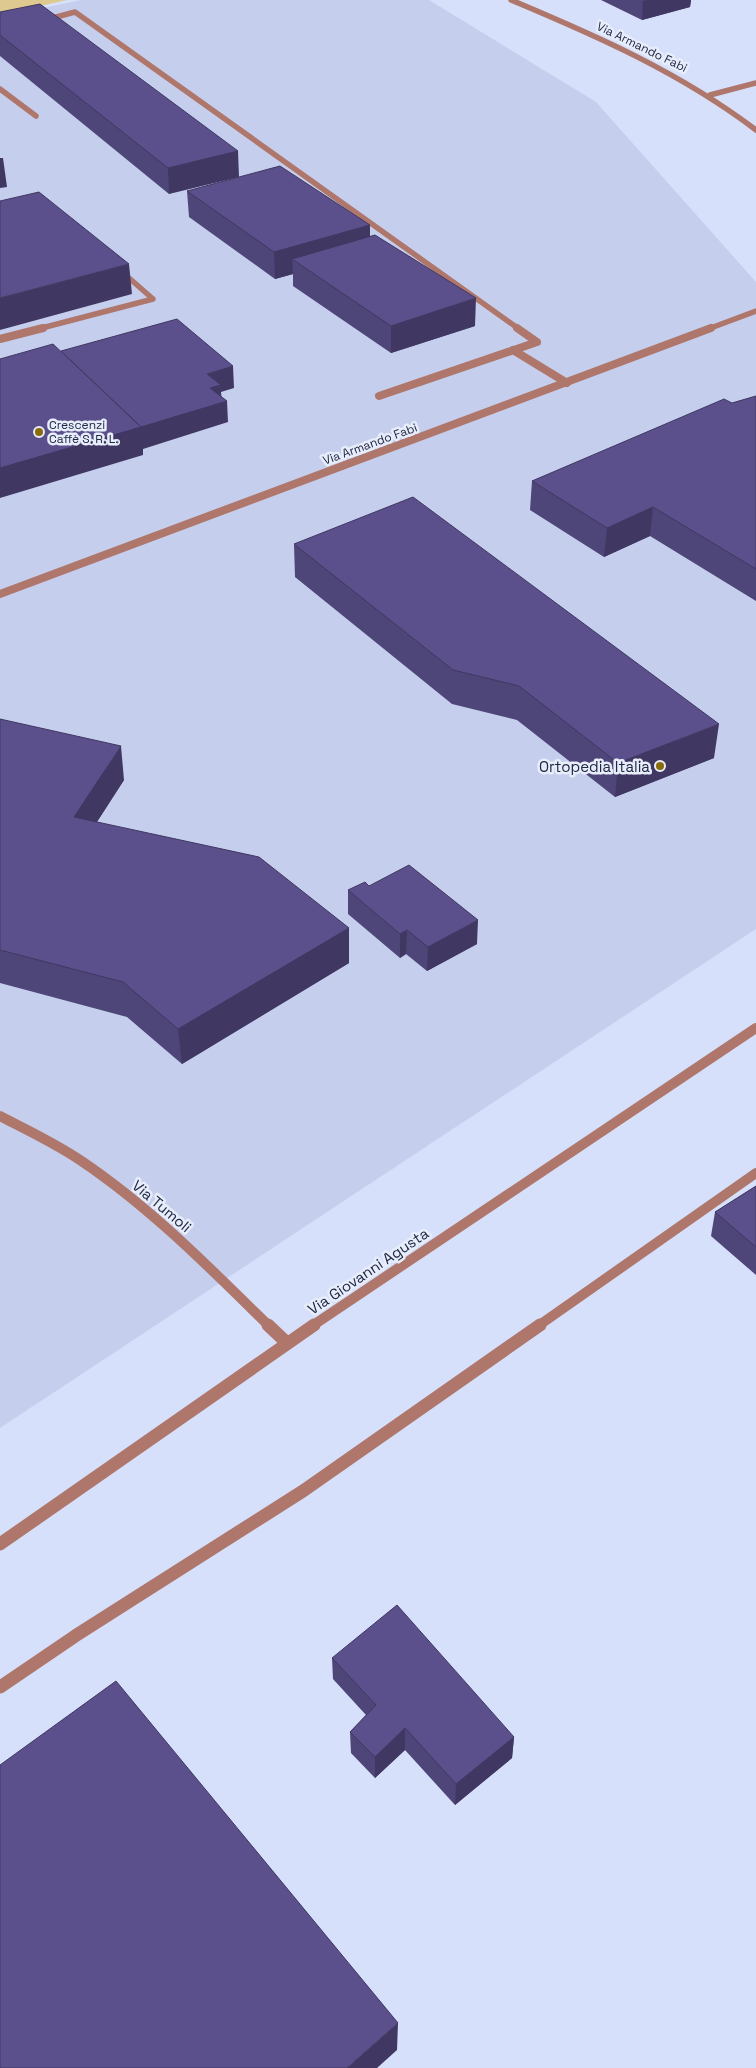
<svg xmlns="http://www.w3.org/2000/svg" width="756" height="2068" viewBox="0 0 756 2068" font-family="'Space Grotesk',sans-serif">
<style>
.built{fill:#c5cfed}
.green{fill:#dec990}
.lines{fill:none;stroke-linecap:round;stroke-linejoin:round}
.service-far3{stroke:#af776c;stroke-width:5.5}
.service-far2{stroke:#af776c;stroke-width:8}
.service-far1{stroke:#af776c;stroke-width:10}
.service{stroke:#af776c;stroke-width:13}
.minor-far3{stroke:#af776c;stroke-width:5.5}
.minor-far2{stroke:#af776c;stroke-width:8}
.minor-far1{stroke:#af776c;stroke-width:10}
.minor{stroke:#af776c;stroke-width:13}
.tertiary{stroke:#af776c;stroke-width:5.5}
.wall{fill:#4e4578}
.shaded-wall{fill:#403862}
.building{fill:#5b508c;stroke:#403862}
.poi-dot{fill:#876c09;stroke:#e8edfb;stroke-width:2}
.labels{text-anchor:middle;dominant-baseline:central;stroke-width:5;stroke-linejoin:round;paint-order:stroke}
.far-street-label{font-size:12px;fill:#212842;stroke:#e8edfb}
.far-poi-label{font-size:12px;fill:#212842;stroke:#e8edfb;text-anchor:start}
.poi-label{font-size:15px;fill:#212842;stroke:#e8edfb;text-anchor:end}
.street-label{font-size:15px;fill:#212842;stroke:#e8edfb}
</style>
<rect width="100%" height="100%" fill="#d6e0fb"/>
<path class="built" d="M81,0H429L596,102L756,282V929L0,1428V17Z"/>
<path class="green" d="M0,0H67L0,15Z"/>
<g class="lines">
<path class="service-far3" d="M45,20L75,12L519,329
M0,89L36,116
M710,95L756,83
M38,329L153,299L121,271"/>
<path class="service-far2" d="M0,339L43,328
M513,350L567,383
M379,396L537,342L517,328"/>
<path class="service-far1" d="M538,1326L756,1173"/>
<path class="service" d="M0,1687L75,1636L303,1491L540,1325"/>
<path class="minor-far3" d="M708,329L756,311"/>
<path class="minor-far2" d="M0,594L711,328"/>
<path class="minor-far1" d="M0,1116C27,1130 55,1143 80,1160C150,1207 210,1268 269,1326
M312,1326L756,1028"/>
<path class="minor" d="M268,1325L287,1343
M0,1544L314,1325"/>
<path class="tertiary" d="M511,0C597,36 681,73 756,130"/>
</g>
<path class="wall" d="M601,0H691L690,7L642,20Z
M0,12L238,151L169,194L0,56Z
M187,191L370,225V236L475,326L391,353L293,286V274L275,279L189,217Z
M756,396V601L650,536L604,557L530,510L532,481L732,403Z
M294,544L714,758L615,797L517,720L452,704L295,577Z
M0,719L124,780L97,822L349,928V963L182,1064L127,1017L0,983Z
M369,886L477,944L427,971L406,954L400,958L348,914V890Z
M756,1186V1275L711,1236L715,1212Z
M332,1658L514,1737L512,1758L455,1805L405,1750L375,1778L351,1753L350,1732L366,1715L333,1679Z"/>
<path class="shaded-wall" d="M649,0H691L690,7L642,20L643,1Z
M238,151L239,177L169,194L168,168Z
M0,158H3L7,187L0,188Z
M370,225V252L292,259L293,274L275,279L274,252Z
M129,264L132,294L0,330V298Z
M476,298L475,326L391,353V326Z
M233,366L234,388L221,392L222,402L227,401L228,422L143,449V455L0,498V468L207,374Z
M653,507L650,536L604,557L607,528Z
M719,724L714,758L615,797L618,763Z
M121,746L124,780L78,851L74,817Z
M478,920L477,944L427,971L428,947Z
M349,928V963L182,1064L178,1029Z
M407,930L406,954L400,958V934Z
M405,1728V1750L375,1778V1757Z
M514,1737L512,1758L455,1805L456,1784Z
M398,2023L397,2050L377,2068H347Z"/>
<path class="building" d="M40,4L238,151L168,168L0,35V12Z
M280,166L370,225L274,252L187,191Z
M39,192L129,264L0,298V201Z
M375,235L476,298L391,326L292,259Z
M177,319L233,366L207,374L221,385L210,388L227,401L141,427L61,351Z
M53,344L141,427L0,468V359Z
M756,396V569L653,507L607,528L532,481L724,399L732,403Z
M413,497L719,724L618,763L519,686L453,670L294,544Z
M0,719L121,746L74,817L259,857L349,928L178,1029L123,982L0,950Z
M409,865L478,920L428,947L407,930L400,934L348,890L365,882L369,886Z
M756,1186V1247L715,1212Z
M397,1605L514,1737L456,1784L405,1728L375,1757L350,1732L376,1705L332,1658Z
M116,1681L398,2023L347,2068H0V1765Z"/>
<g class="poi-dot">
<circle cx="39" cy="432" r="5"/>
<circle cx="660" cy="766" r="5"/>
</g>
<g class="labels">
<g class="far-street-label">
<text transform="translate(642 47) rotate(26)">Via Armando Fabi</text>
<text transform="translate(370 444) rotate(-20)">Via Armando Fabi</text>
</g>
<g class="far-poi-label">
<text x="49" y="425">Crescenzi<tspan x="49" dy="14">Caffè S. R. L.</tspan></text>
</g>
<g class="poi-label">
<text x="650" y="766">Ortopedia Italia</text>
</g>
<g class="street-label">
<text transform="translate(162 1206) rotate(40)">Via Tumoli</text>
<text transform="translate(368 1271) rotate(-34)">Via Giovanni Agusta</text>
</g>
</g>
</svg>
